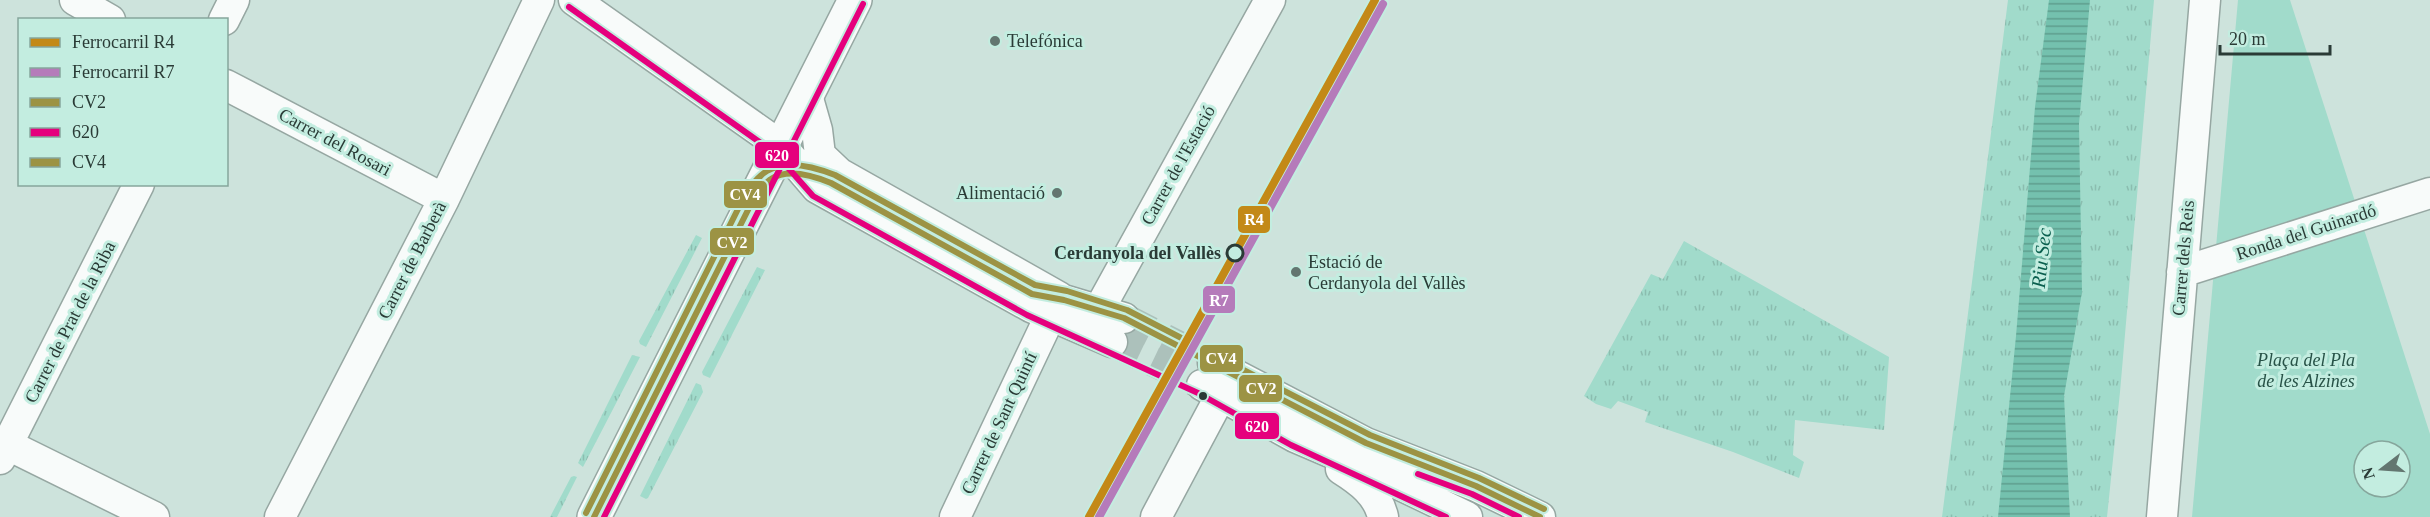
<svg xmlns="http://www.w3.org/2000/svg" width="2430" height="517" viewBox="0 0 2430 517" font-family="Georgia,serif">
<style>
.grass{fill:url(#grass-tufts)}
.park{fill:#a1dbcb;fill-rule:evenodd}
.water{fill:url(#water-rules)}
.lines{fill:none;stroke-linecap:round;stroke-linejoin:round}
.street-tunnel{stroke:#acc1bb;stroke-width:30;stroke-dasharray:30 15;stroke-linecap:butt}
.street-casing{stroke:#96a7a2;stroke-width:33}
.secondary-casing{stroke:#96a7a2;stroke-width:36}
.street{stroke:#f8fbfa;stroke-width:30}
.secondary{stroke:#f8fbfa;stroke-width:33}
.bus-1-casing{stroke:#c3ede0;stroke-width:10}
.bus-2-casing{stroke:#c3ede0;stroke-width:10}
.bus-3-casing{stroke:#c3ede0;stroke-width:10}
.bus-1{stroke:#9c9344;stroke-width:6}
.bus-2{stroke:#e5007d;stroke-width:6}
.bus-3{stroke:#9c9344;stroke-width:6}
.rail-1-casing{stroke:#c3ede0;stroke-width:12}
.rail-2-casing{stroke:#c3ede0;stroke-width:12}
.rail-1{stroke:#c38917;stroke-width:8}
.rail-2{stroke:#b57bba;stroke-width:8}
.poi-dot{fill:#637670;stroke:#c3ede0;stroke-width:2}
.stop-dot{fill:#c3ede0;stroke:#2a3b36;stroke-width:3}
.bus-dot{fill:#2a3b36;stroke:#c3ede0;stroke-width:2}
.labels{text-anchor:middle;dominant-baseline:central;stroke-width:6;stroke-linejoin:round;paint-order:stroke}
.poi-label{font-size:18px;fill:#2a3b36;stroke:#c3ede0;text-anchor:start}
.street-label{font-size:18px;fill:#2a3b36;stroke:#c3ede0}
.stop-label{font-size:18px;font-weight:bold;fill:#2a3b36;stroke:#c3ede0;text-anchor:end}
.park-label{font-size:18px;font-style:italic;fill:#275247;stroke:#c3ede0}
.water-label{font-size:20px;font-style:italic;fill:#0a5f4e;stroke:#c3ede0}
.line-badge{stroke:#c3ede0;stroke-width:2}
.badge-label{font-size:16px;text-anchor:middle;font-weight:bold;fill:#fff}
</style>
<defs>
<pattern id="grass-tufts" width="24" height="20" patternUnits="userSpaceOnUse" patternTransform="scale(1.5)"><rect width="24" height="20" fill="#a1dbcb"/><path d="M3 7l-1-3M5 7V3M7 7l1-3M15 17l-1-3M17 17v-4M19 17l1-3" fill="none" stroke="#8bbdaf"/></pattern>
<pattern id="water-rules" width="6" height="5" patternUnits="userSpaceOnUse" patternTransform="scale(1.5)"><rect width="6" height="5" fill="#74c1ae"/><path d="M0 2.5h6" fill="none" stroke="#5f9e8e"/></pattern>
</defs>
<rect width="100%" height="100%" fill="#cde3dc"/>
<path class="grass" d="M2008,0H2154L2120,392L2107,517H1942Z
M696,235L702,238L646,347L640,344L639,341Z
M1684,241L1889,357L1884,430L1795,420L1793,455L1804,462L1799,478L1733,452L1645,422L1648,412L1618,401L1611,409L1596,404L1584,396L1651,274L1663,279Z
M757,267L765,270L710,378L703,375L702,372Z
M632,355L640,357L583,467L578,463Z
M696,383L701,385L703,392L648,498L646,499L640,496Z
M574,476L577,477L557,517H550L571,477Z"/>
<path class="park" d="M2238,0H2290L2430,434V517H2192ZM2364,451H2400V487H2364Z"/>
<path class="water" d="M2049,0H2090L2079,124L2082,292L2064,396L2070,517H1998L2016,336L2035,107Z"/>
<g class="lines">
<path class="street-tunnel" d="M1124,318L1213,363
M1112,342L1202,385"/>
<defs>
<path id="street" d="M75,0L110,20
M574,0L781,146L817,188L1031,307L1112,342
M224,20L234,0
M226,85L444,199
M807,95L817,130L820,155L839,173L1059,297
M2182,272L2430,193
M1034,294L1064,300L1124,318
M1090,326L1270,0
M1213,363L1366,443L1476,486L1540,517
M1202,385L1295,437L1344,458L1467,517
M0,441L154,517
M0,459L139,184
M1341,469C1360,481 1378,494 1383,517
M280,517L444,199L539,0
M955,517L1044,329L1051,316L1068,305
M1156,517L1221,395
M2162,517L2205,0"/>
<path id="secondary" d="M594,517L855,0"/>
</defs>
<use href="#street" class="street-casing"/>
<use href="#secondary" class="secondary-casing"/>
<use href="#street" class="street"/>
<use href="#secondary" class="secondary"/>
<defs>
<path id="bus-1" d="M594,517L757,192C762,188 766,182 771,179C788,168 814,176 831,183L1032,294L1064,300L1124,318L1366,443L1476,486L1540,517"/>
<path id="bus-2" d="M569,7L775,153L813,196L1027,315L1198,393L1291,445L1446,517
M1418,474L1472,494L1519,517
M604,517L863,4"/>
<path id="bus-3" d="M586,513L749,187C755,182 760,175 767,171C787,159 815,167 835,175L1035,285L1067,291L1127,310L1370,435L1479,478L1544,509"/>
</defs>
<use href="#bus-1" class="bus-1-casing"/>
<use href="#bus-2" class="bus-2-casing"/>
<use href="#bus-3" class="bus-3-casing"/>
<use href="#bus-1" class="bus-1"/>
<use href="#bus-2" class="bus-2"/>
<use href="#bus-3" class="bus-3"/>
<defs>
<path id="rail-1" d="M1089,517L1375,0"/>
<path id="rail-2" d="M1099,517L1383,4"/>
</defs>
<use href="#rail-1" class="rail-1-casing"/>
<use href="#rail-2" class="rail-2-casing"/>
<use href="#rail-1" class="rail-1"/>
<use href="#rail-2" class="rail-2"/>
</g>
<g class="poi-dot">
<circle cx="995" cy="41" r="6"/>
<circle cx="1057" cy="193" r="6"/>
<circle cx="1296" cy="272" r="6"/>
</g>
<circle class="stop-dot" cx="1235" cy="253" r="8"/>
<circle class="bus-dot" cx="1203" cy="396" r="5"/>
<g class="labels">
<g class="poi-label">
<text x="1007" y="41">Telefónica</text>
<text x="1045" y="193" text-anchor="end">Alimentació</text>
<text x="1308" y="262">Estació de<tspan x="1308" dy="21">Cerdanyola del Vallès</tspan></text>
</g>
<g class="street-label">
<text transform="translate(335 142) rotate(28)">Carrer del Rosari</text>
<text transform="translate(1178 165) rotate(-61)">Carrer de l'Estació</text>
<text transform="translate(2306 232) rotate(-18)">Ronda del Guinardó</text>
<text transform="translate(2183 258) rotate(-85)">Carrer dels Reis</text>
<text transform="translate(412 260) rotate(-63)">Carrer de Barberà</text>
<text transform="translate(70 322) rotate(-63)">Carrer de Prat de la Riba</text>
<text transform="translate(999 423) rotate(-65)">Carrer de Sant Quintí</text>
</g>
<g class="stop-label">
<text x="1221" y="253">Cerdanyola del Vallès</text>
</g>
<g class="park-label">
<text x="2306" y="360">Plaça del Pla<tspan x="2306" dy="21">de les Alzines</tspan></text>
</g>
<g class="water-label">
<text transform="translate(2041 258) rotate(-84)">Riu Sec</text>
</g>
</g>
<g class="line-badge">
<rect x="754" y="141" width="46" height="28" rx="6" fill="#e5007d"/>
<rect x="723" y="180" width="45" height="29" rx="6" fill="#9c9344"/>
<rect x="1237" y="205" width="34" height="29" rx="6" fill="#c38917"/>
<rect x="709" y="227" width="46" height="29" rx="6" fill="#9c9344"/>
<rect x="1202" y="285" width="34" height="29" rx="6" fill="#b57bba"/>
<rect x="1199" y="344" width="45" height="29" rx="6" fill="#9c9344"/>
<rect x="1238" y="374" width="45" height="29" rx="6" fill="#9c9344"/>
<rect x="1234" y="412" width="46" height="28" rx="6" fill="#e5007d"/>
</g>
<g class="badge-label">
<text x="777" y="161">620</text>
<text x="745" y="200">CV4</text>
<text x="1254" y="225">R4</text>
<text x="732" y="248">CV2</text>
<text x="1219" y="306">R7</text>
<text x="1221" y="364">CV4</text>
<text x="1261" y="394">CV2</text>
<text x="1257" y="432">620</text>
</g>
<rect x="18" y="18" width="210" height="168" fill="#c3ede0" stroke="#86a69c" stroke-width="1.5"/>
<rect x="30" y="38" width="30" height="9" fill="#c38917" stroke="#86a69c" stroke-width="1.5"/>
<text x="72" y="48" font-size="18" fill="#2a3b36">Ferrocarril R4</text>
<rect x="30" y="68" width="30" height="9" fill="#b57bba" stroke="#86a69c" stroke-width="1.5"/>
<text x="72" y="78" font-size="18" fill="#2a3b36">Ferrocarril R7</text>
<rect x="30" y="98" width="30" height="9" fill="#9c9344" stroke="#86a69c" stroke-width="1.5"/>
<text x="72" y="108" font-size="18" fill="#2a3b36">CV2</text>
<rect x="30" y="128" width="30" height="9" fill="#e5007d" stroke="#86a69c" stroke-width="1.5"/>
<text x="72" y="138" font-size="18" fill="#2a3b36">620</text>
<rect x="30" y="158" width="30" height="9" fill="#9c9344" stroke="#86a69c" stroke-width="1.5"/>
<text x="72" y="168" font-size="18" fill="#2a3b36">CV4</text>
<g transform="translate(2382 469) rotate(253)"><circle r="28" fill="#c3ede0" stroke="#86a69c" stroke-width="1.5"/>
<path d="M0-4.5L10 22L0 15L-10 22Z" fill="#637670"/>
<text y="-9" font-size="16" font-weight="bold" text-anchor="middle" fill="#2a3b36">N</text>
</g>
<path d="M2220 45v9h110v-9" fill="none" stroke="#2a3b36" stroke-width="3"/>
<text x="2229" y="45" font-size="18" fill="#2a3b36" stroke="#c3ede0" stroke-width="4.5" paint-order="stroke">20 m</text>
</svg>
